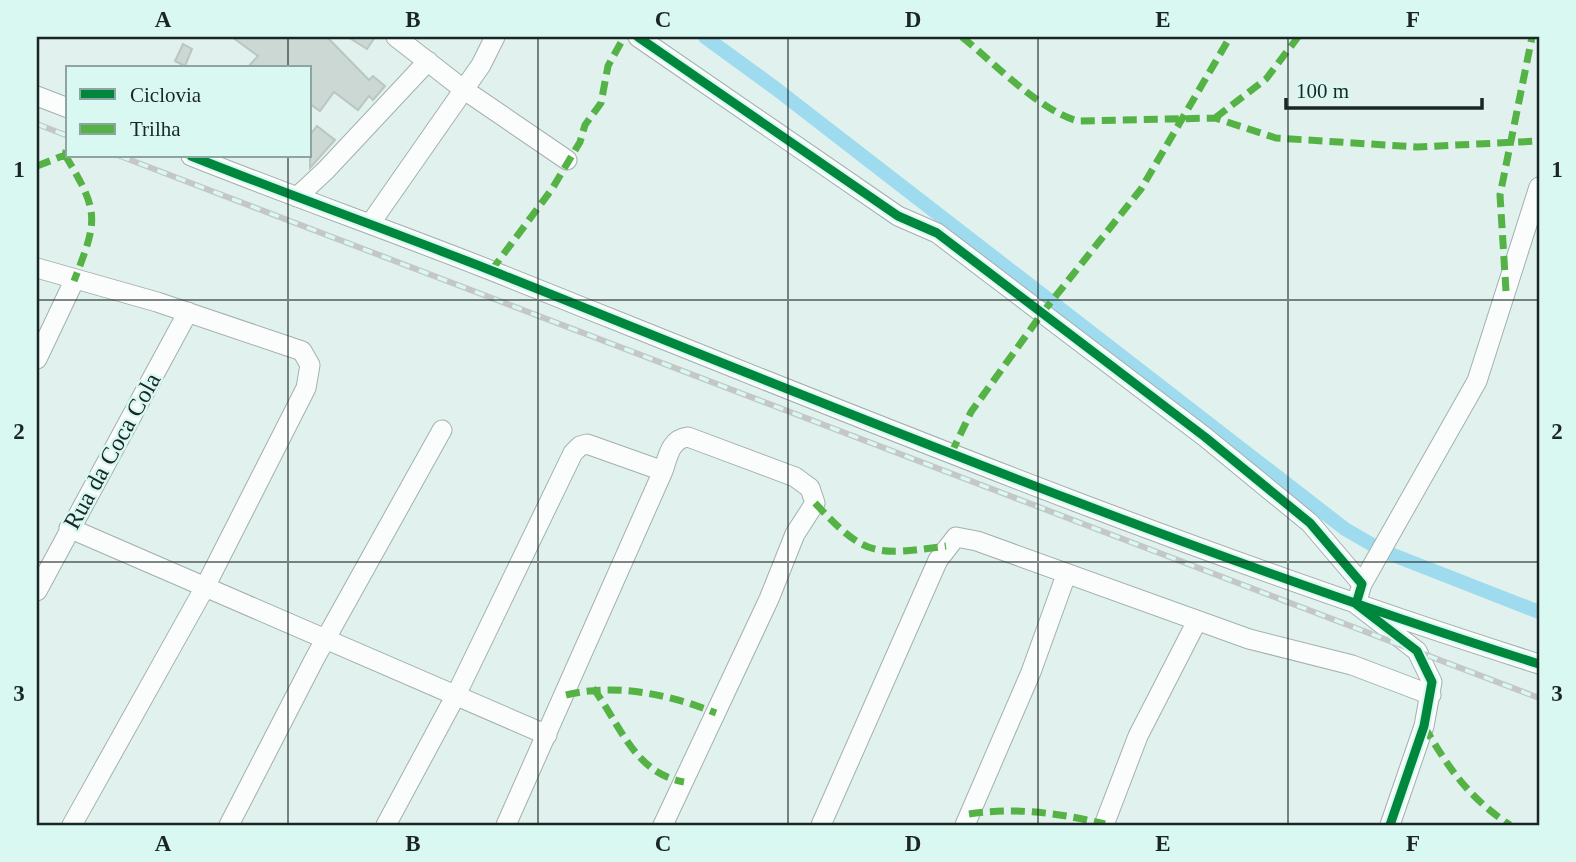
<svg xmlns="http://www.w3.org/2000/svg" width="1576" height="862" viewBox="0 0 1576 862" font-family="'Times New Roman',serif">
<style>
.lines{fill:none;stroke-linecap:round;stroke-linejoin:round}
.canal{stroke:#9edbee;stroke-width:14}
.building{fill:#cbd8d4;stroke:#b9c6c2;stroke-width:2}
.minor-casing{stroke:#a3b0ae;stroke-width:21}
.minor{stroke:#fafdfc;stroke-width:19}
.rail-casing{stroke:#c3c8c7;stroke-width:6}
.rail{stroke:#d9f8f2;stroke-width:3.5;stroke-dasharray:10;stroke-linecap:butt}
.quiet{stroke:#55b245;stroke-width:7;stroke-dasharray:14 7;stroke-linecap:butt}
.cycleway-casing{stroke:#d9f8f2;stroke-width:13}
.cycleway{stroke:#00873e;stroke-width:9}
.grid{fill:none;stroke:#1a2624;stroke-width:2;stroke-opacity:0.55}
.labels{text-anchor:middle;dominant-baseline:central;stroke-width:5;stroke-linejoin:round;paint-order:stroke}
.street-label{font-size:24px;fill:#1a2624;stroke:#d9f8f2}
.neatline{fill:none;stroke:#1a2624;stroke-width:2.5}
.grid-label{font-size:23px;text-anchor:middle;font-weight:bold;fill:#1a2624}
</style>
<rect width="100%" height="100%" fill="#e0f1ee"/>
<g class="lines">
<path class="canal" d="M705,37L775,88L1345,529L1383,551L1539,612"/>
</g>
<path class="building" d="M232,37H327L369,80L373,76L385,86L373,100L369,96L358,110L334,92L320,111L310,104V68H247L258,56Z
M348,37H375L367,49Z
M183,44L192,49L185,66L175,61Z
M317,126L335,140L310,168V135Z"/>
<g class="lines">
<defs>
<path id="minor" d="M396,37L463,89L567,160
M638,37L898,216L937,233L1205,437L1310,523L1362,584L1356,604L1417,651L1432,682L1424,726L1390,825
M37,96L68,108
M191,156C291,196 394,232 495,272C840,410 1184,552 1539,664
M297,197L326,170L428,61
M370,224L481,65L495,37
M37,268L157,302L302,351L310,365L306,388L205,587L72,825
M37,359L74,281
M69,528L547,735
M1362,584L1477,381L1539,187
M37,591L188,312
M229,825L315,658L442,430
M386,825L456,695L573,453L580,446L587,444L663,471C668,457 670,439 688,437L795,477L810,488L815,503L795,534L769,599L663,825
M506,825L663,471
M821,825L938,560L956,537L977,541L1249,639L1352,665L1431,695
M965,825L1031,672L1066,575
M1104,825L1138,736L1197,621"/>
</defs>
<use href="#minor" class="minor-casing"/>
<use href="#minor" class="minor"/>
<defs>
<path id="rail" d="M37,124L68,136
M120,156L1539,698"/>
</defs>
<use href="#rail" class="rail-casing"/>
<use href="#rail" class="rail"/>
<path class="quiet" d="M962,37C993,62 1040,111 1078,121L1215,118L1276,138L1417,147L1539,141
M1215,118L1266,79L1298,37
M65,155C100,213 98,219 74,281
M37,166L65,155L68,144
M491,271L552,189L580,142L585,125L601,103L608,66L624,37
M1506,291L1500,195L1532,37
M951,454L971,412L1043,312L1141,189L1230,37
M815,503C865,557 875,556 946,546
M593,688C620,724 634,773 684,782
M566,695C615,683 669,694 716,713
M1424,726C1449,769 1469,798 1510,825
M969,814C1016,807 1059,813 1105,824"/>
<defs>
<path id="cycleway" d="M638,37L898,216L937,233L1205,437L1310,523L1362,584L1356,604L1417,651L1432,682L1424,726L1390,825
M191,156C291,196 394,232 495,272C840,410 1184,552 1539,664"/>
</defs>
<use href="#cycleway" class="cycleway-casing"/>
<use href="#cycleway" class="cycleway"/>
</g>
<path class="grid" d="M288,37V68M538,37V825M788,37V825M1038,37V825M1288,37V825M288,156V825M37,300H1539M37,562H1539"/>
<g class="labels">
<g class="street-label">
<text transform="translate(112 451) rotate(-61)">Rua da Coca Cola</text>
</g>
</g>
<rect width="1576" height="862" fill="none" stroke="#d9f8f2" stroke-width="77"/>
<rect x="66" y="66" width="245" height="91" fill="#d9f8f2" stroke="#8da4a0" stroke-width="2"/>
<rect x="80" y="89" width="35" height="10" fill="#00873e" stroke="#8da4a0" stroke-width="2"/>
<text x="130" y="102" font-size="21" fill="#1a2624">Ciclovia</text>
<rect x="80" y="124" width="35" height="10" fill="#55b245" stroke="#8da4a0" stroke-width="2"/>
<text x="130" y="136" font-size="21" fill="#1a2624">Trilha</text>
<path d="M1286 98v10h196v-10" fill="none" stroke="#1a2624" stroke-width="3.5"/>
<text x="1296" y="98" font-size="21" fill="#1a2624" stroke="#d9f8f2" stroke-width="5" paint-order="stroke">100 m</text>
<rect x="38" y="38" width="1500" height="786" class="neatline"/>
<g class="grid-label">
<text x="163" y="27">A</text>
<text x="413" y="27">B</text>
<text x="663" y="27">C</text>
<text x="913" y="27">D</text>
<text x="1163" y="27">E</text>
<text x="1413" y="27">F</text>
<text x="19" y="177">1</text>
<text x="1557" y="177">1</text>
<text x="19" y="439">2</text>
<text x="1557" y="439">2</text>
<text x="19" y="701">3</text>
<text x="1557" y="701">3</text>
<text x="163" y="851">A</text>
<text x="413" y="851">B</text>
<text x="663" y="851">C</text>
<text x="913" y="851">D</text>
<text x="1163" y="851">E</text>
<text x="1413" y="851">F</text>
</g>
</svg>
